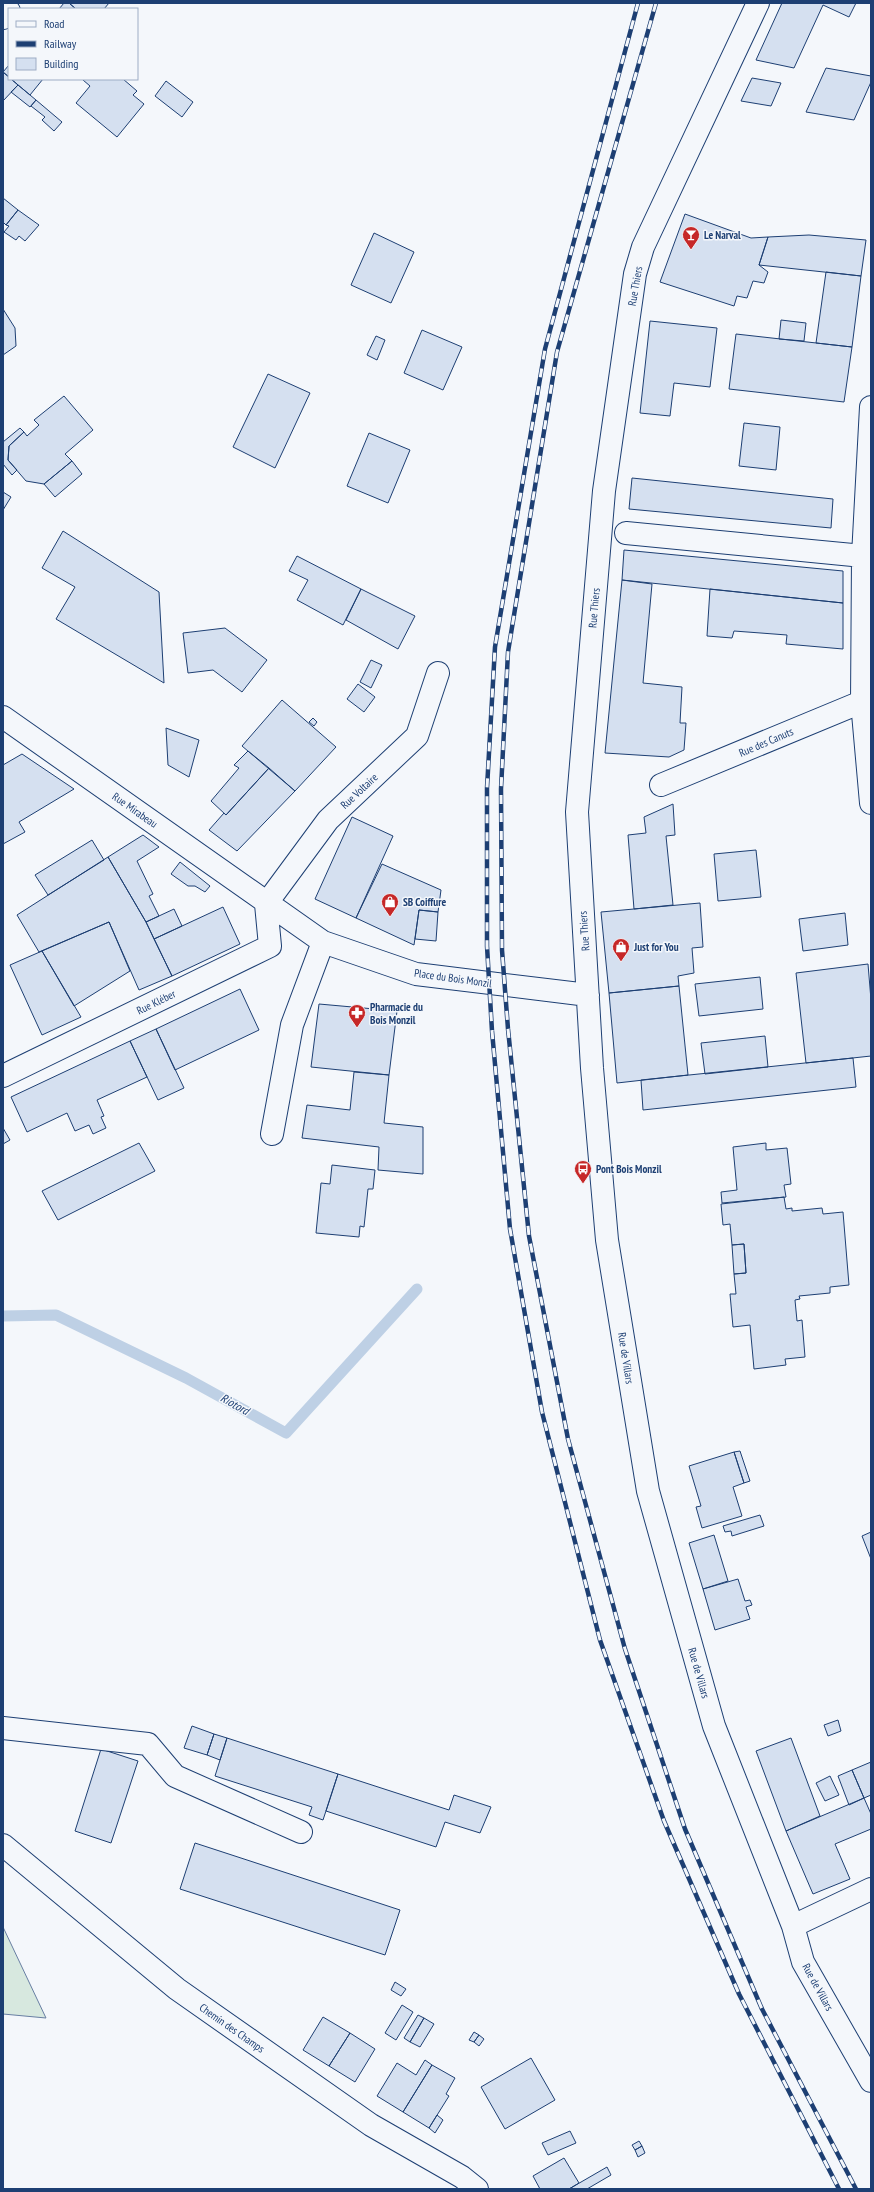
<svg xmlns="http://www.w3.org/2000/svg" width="874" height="2192" viewBox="0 0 874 2192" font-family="'PT Sans Narrow',sans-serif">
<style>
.green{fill:#d7e8df;stroke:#687fa3}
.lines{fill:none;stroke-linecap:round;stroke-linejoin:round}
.stream{stroke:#bed0e5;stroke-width:11}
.building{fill:#d5e0f0;stroke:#1d3f73}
.minor-casing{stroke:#1d3f73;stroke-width:24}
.minor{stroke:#f4f7fb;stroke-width:22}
.rail-casing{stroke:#1d3f73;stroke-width:4.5}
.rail{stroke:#f4f7fb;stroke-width:3;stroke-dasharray:9;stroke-linecap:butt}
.labels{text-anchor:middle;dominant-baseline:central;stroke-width:3;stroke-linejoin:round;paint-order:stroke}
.poi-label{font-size:11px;font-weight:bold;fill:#1d3f73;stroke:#f4f7fb;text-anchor:start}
.street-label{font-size:11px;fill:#1d3f73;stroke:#f4f7fb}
.water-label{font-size:12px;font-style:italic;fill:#1d3f73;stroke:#f4f7fb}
</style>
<rect width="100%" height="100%" fill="#f4f7fb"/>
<path class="green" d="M3,1927L46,2018L3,2014Z"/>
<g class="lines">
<path class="stream" d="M3,1316L56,1315L186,1378L286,1433L417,1289"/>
</g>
<path class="building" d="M64,3H69L76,9H59Z
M69,3H109L104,9H76Z
M782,3H856L849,17L823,5L794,68L756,60Z
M9,65V77L3,72Z
M826,68L871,76V82L854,120L806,112Z
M3,72L18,85L3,101Z
M752,78L781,83L771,106L741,101Z
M11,79H43L30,95Z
M85,79H123L137,91L133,95L144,104L117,137L76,103L90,86L83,80Z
M166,81L193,102L182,117L155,96Z
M18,85L36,100L30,107L11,92Z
M36,100L62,122L54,131L42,120L45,117L31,106Z
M3,198L18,210L6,225L3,222Z
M18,210L39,225L25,241L19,236L16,240L4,232L9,226L6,225Z
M685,214L751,238L768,237L759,265L768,272L764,283L753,281L747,298L737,296L734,306L660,282Z
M374,233L414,252L391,303L351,285Z
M809,235L866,240L861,276L759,265L768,237Z
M826,272L861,276L852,347L816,343Z
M3,309L15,328L16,346L3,355Z
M781,320L806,323L804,341L779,339Z
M650,321L717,328L710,387L674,383L670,416L640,413Z
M422,330L462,347L443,390L404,373Z
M736,334L852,347L844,402L729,389Z
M376,336L385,340L377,360L367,355Z
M268,374L310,393L275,468L233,447Z
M64,396L93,430L65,454L72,461L44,484L26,481L8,460L9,446L24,432L27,436L39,425L34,420Z
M744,423L780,427L776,470L739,466Z
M20,428L24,432L9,446L8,460L17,470L12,475L3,464V442Z
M369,433L410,450L388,503L347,486Z
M72,461L82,474L55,497L44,484Z
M632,478L833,499L831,528L629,509Z
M3,492L11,497L3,510Z
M63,531L159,592L164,683L56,619L75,587L42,568Z
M624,550L843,571V603L622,580Z
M297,556L361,589L343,625L297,600L308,580L289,571Z
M622,580L652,584L643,683L682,687L680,723H686L684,750L669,757L605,753Z
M361,589L415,616L398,649L346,620Z
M710,589L843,603V649L786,644L787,635L734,631L732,638L707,636Z
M225,628L267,660L242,692L213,670L188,673L183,633Z
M371,660L382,665L371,688L360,682Z
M358,684L375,697L364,712L347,699Z
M282,700L336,747L295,791L242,746Z
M313,718L317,722L314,726L309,722Z
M166,728L199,740L189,777L168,765Z
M248,751L269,768L226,815L211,801L239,768L234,765Z
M22,754L74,789L19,822L25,832L3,844V765Z
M269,768L295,791L237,851L209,830L224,813L226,815Z
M673,804L675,835L666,836L673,905L634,909L628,835L646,833L644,817Z
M352,817L393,836L356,918L315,899Z
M143,835L159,847L137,861L153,894L149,896L159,916L146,922L108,857Z
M92,840L104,860L48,895L35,875Z
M756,850L761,897L718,901L714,854Z
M108,857L146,922L172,976L139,990L109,922L39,952L17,915Z
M180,862L210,886L205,892L195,886H188L171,874Z
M382,864L441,890L438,912L419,910L414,945L356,918Z
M700,903L703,947L692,948L694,973L678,976L679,986L609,993L601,912Z
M223,907L240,944L172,976L154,939Z
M174,909L182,926L154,939L146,922Z
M419,910L438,912L436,941L415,939Z
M845,913L848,945L803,951L799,919Z
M109,922L130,971L74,1006L42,951Z
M42,951L81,1017L42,1035L10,965Z
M868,964L871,1000V1056L806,1063L796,973Z
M760,977L763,1009L699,1016L695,984Z
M679,986L688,1075L617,1083L609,993Z
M240,989L259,1030L175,1070L156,1029Z
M319,1004L397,1011L389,1075L311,1067Z
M156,1029L184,1088L158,1100L130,1041Z
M765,1036L768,1067L705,1074L701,1043Z
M130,1041L147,1077L97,1100L104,1116L101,1117L106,1128L93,1134L89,1125L75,1131L67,1113L27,1132L11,1097Z
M853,1058L856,1087L643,1110L641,1080Z
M354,1072L389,1075L384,1123L423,1127V1174L378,1170L379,1147L302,1138L307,1105L350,1110Z
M3,1128L10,1140L3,1144Z
M139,1143L155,1171L58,1220L42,1191Z
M766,1143V1150L787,1148L791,1184L784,1185L786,1197L722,1203L721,1192L737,1190L733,1147Z
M332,1165L375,1170L373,1189H368L364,1227L360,1226L359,1237L316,1233L321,1183L330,1184Z
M784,1197L786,1209L792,1208V1211L822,1208L823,1214L843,1212L849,1285L830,1287V1293L799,1296L800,1299L795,1300L797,1321L802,1320L805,1357L785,1359L786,1365L754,1369L750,1325L733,1327L730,1294H736L734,1274L746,1273L744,1244L732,1245L730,1224L723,1225L721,1204Z
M744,1244L746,1273L734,1274L732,1245Z
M740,1451L750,1481L744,1483L734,1452Z
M734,1452L744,1483L733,1487L742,1516L702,1528L696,1507L701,1506L689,1466Z
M760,1515L764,1526L732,1536L731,1531L725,1532L723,1526Z
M871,1532V1559L862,1536Z
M714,1535L728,1581L703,1589L689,1543Z
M738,1579L745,1601L750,1600L752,1605L746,1607L750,1619L715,1630L703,1589Z
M838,1720L841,1731L828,1736L824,1725Z
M192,1726L214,1734L207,1755L184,1748Z
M214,1734L227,1738L220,1760L207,1755Z
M227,1738L338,1774L323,1820L309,1815L312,1807L215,1776Z
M791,1738L820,1816L786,1831L756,1751Z
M101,1749L138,1761L111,1843L75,1831Z
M871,1762V1795L864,1798L852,1770Z
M852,1770L864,1798L849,1805L838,1776Z
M338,1774L449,1810L454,1795L491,1807L480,1833L445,1822L436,1847L326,1811Z
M830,1776L839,1795L825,1801L816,1783Z
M864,1798L871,1814V1829L835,1844L850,1879L813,1894L786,1831Z
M195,1843L400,1910L385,1955L180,1889Z
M395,1982L406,1989L401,1996L391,1990Z
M402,2005L413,2012L396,2040L385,2033Z
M418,2015L424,2018L410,2042L404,2038Z
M323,2017L350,2033L329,2066L303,2050Z
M424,2018L434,2024L420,2047L410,2042Z
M474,2032L479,2035L474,2042L469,2040Z
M350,2033L375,2049L355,2082L329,2066Z
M479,2035L484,2039L479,2046L474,2042Z
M531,2058L555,2100L505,2129L481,2087Z
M425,2060L432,2065L403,2112L377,2096L397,2063L416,2075Z
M432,2065L455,2078L446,2094L449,2096L429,2128L403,2112Z
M437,2115L443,2120L435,2133L429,2128Z
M570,2131L576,2143L548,2155L542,2143Z
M639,2141L642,2146L635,2150L632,2145Z
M642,2146L645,2153L638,2157L635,2150Z
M564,2158L579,2183L569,2189H540L533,2176Z
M607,2167L611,2175L587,2189H569Z"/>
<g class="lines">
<defs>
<path id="minor" d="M758,3L643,247L635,274L604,491L577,812L592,1068L607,1240L648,1491L714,1726L793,1926L803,1962L871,2081
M3,18L9,11
M871,407L863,556L862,702L871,803
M626,533L863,556
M3,717L323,942L292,1025L272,1134
M661,785L871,698
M266,904L328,820L417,736L438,673
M323,942L416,974L588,995
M3,1076L270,946L266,904
M3,1728L148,1744L175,1776L301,1832
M3,1845L177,1989L371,2125L462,2177L477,2189
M793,1926L871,1889"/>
</defs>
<use href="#minor" class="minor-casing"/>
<use href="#minor" class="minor"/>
<defs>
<path id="rail" d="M638,3L545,349L495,647L487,788V946L492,1031L510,1229L542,1412L600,1640L664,1821L739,1994L839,2189
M656,3L557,352L508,652L501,789L502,950L508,1029L529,1236L568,1439L625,1649L685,1829L762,2009L856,2189"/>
</defs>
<use href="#rail" class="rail-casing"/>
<use href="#rail" class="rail"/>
</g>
<defs>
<symbol id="bar-pin" viewBox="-11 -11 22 30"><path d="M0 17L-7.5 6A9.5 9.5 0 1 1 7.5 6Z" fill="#c62828" stroke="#f4f7fb"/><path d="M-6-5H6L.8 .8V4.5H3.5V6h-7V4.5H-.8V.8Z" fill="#fff"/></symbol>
<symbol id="shop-pin" viewBox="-11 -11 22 30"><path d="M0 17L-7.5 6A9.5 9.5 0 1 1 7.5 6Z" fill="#c62828" stroke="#f4f7fb"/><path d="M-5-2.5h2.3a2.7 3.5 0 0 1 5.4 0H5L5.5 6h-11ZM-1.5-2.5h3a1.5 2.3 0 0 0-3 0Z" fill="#fff"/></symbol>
<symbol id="pharmacy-pin" viewBox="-11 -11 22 30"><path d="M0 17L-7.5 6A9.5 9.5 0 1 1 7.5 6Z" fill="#c62828" stroke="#f4f7fb"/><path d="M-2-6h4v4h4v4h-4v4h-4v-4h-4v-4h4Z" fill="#fff"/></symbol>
<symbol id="bus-pin" viewBox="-11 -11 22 30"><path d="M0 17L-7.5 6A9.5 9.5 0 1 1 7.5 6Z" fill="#c62828" stroke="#f4f7fb"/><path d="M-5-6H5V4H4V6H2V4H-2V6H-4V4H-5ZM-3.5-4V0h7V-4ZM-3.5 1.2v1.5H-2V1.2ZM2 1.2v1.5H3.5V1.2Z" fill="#fff"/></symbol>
</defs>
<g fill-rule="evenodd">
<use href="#bar-pin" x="681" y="225" width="20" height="27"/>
<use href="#shop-pin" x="380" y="892" width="20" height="27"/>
<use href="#shop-pin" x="611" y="937" width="20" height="27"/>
<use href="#pharmacy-pin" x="347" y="1003" width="20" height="27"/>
<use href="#bus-pin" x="573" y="1159" width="20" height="27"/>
</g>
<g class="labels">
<g class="poi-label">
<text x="704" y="235">Le Narval</text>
<text x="403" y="902">SB Coiffure</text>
<text x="634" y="947">Just for You</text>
<text x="370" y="1007">Pharmacie du<tspan x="370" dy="13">Bois Monzil</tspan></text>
<text x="596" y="1169">Pont Bois Monzil</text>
</g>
<g class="street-label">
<text transform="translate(635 286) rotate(-80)">Rue Thiers</text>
<text transform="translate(594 608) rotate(-85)">Rue Thiers</text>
<text transform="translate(766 742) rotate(-23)">Rue des Canuts</text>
<text transform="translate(359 791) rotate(-43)">Rue Voltaire</text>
<text transform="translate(135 810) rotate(35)">Rue Mirabeau</text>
<text transform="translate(584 931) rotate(-94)">Rue Thiers</text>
<text transform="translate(453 978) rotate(8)">Place du Bois Monzil</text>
<text transform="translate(156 1002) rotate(-26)">Rue Kléber</text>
<text transform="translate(626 1358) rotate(81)">Rue de Villars</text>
<text transform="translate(699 1673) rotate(74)">Rue de Villars</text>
<text transform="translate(818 1987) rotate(61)">Rue de Villars</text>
<text transform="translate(232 2028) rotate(35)">Chemin des Champs</text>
</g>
<g class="water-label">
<text transform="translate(235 1404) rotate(29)">Riotord</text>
</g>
</g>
<rect width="874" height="2192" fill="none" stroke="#1d3f73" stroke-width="8"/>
<rect x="8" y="8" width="130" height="72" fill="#f4f7fb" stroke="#9eadc5"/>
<rect x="16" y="21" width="20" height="6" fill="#f4f7fb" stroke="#9eadc5"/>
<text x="44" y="28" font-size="12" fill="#1d3f73">Road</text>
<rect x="16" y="41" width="20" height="6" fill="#1d3f73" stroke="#9eadc5"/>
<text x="44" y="48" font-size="12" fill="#1d3f73">Railway</text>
<rect x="16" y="58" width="20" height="12" fill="#d5e0f0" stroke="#9eadc5"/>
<text x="44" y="68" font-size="12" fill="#1d3f73">Building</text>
</svg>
